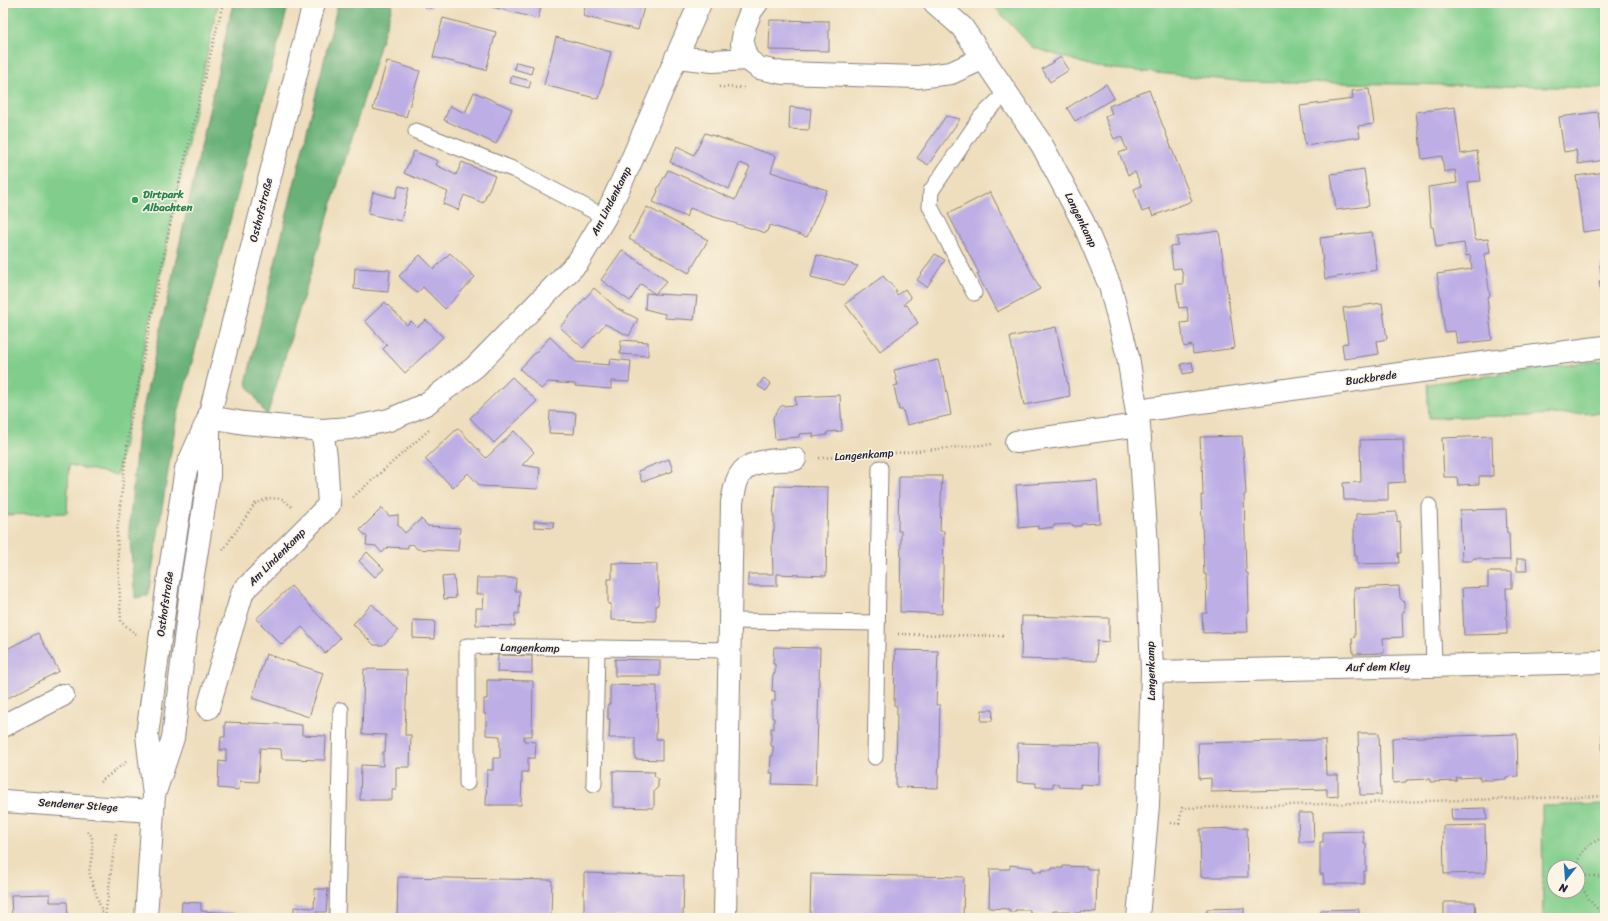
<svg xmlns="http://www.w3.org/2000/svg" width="1608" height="921" viewBox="0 0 1608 921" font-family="Sriracha,sans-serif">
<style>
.green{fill:#81ce8c;stroke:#527864;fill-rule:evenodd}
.forest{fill:#68b178;stroke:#456a5a}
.building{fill:#bdaee6}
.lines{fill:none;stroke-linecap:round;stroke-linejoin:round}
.service-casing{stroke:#88807c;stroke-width:17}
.minor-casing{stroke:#88807c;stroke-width:24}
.tertiary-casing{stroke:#88807c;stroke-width:24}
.path{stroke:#88807c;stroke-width:2.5;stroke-dasharray:1 3;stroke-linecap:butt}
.service{stroke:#fff;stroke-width:15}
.minor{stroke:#fff;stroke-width:22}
.tertiary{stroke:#fff;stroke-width:22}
.leisure-dot{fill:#2e9e5b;stroke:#fcf5e5;stroke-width:1.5}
.labels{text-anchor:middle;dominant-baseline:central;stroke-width:3;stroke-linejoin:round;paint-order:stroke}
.leisure-label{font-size:11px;font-weight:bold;fill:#27864d;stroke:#fcf5e5;text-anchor:start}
.street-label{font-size:11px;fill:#22223b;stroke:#fcf5e5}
</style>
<rect width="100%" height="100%" fill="#fcf5e5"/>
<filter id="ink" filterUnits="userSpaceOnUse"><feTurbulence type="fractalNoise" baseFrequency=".025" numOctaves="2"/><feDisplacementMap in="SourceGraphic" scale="8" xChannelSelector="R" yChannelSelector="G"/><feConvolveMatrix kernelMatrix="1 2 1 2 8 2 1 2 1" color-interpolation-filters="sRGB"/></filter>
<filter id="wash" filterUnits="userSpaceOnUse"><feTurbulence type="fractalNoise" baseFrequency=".012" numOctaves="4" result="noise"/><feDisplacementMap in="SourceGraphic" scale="16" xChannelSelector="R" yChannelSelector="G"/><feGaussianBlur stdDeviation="0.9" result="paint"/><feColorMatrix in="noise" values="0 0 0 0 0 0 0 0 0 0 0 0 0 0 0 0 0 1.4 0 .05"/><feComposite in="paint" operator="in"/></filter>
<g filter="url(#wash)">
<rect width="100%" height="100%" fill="#eedebd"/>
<path class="green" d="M3,3H218L117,475L69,465L67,513L3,515Z
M991,3H1605V88L1238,81L1095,67L1032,47Z
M1605,360V413L1429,418L1427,384Z
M1605,804V918H1543L1542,806ZM1554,867H1578V891H1554Z"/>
<path class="forest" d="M233,3H289L176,421L148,596L135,598L129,529L138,431Z
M338,3H393L267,416L246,383Z"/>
<g id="blocks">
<path class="building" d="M426,3H433L431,8L425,7Z
M485,3H542L538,19L485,5Z
M586,3H645L638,30L583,16Z
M443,18L496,32L486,70L433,57Z
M770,20L829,21V51L769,50Z
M556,37L611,52L599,99L544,85Z
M1061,57L1069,70L1050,82L1042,69Z
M387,61L420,71L406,117L373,109Z
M516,62L533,66L531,74L514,69Z
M512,76L531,81L529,88L510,83Z
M1106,84L1114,98L1075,121L1067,108Z
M1369,89L1374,124L1358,126L1360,137L1305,145L1300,106L1353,99L1352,91Z
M1149,90L1192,201L1153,216L1150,209L1142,212L1134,189L1141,186L1135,172L1128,175L1119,153L1127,150L1121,136L1114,139L1105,117L1112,114L1109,106Z
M474,92L512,109L496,144L444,120L450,106L465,113Z
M790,107L811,109L809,130L789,129Z
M1455,107L1461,154L1477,151L1481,181L1468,182L1475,240L1488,239L1490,253L1484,254L1490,296L1487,297L1492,340L1457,344L1455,331L1445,332L1437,274L1472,269L1470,255L1466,256L1464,243L1436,247L1433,227H1431L1428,187L1457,183L1455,170L1444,172L1442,156L1422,159L1416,112Z
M1598,112L1602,146H1605V160L1578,164L1576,150L1564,152L1559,117Z
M946,116L960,119L928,165L917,158Z
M705,133L776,156L771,172L827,190L807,237L770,225L766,233L705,214L690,208L686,217L653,202L658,191L657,190L668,170L735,200L750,167L740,163L729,189L670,162L677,146L694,155Z
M414,151L438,161L436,165L456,175L462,162L495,176L483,203L464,195L458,210L443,204L448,192L404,173Z
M1364,169L1369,206L1336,210L1331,174Z
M1605,172V229L1583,232L1576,176Z
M399,186L409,188L401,221L368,214L373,192L395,198Z
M990,192L1040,289L997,312L977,274L979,273L948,214Z
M647,207L708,240L689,273L629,239Z
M1219,231L1235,348L1193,354L1192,345L1184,347L1181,323L1189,322L1188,315L1187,307L1179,308L1176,284H1183V276L1181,268L1173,269L1170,246L1178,245L1177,237Z
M1372,232L1377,270L1325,279L1320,238Z
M622,250L667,281L655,294L697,296L694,320L665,318V314L645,309L646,293L655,294L641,284L630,301L601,280Z
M450,253L475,277L445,309L423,287L417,293L399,276L420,255L434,269Z
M935,254L945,260L927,287L917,280Z
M817,255L858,266L844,285L811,277Z
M1605,264V297H1604V294H1601L1599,281H1602L1600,265Z
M355,268L390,270L388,292L354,289Z
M883,276L897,291L895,292L897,295L905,289L911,298L904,304L905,306L907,305L918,323L880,351L845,304Z
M594,288L618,309L638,319L629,336L605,324L583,348L560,327Z
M385,302L407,325L411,321L417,327L426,320L443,337L405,373L383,349L387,345L365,321Z
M1382,303L1387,339L1377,341L1379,354L1344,359L1342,344L1348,343L1343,308Z
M1056,327L1070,396L1024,405L1010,337Z
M550,337L576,362L609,365L610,359L631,361L629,382L611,381V389L575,386V384L548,382L541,389L520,369Z
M621,340L648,342V356L620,354Z
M938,360L942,376H944L951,415L907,425L903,410H899L894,386L898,385L894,370Z
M1192,362L1194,372L1183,374L1181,364Z
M512,377L537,401L494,443L470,418Z
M764,378L771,384L766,391L758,386Z
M840,395L842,431L827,432V435L813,437V433L799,434V437L775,439L773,417L781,406L796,405L795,397Z
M550,411L576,413L574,434L549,433Z
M458,428L486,458L514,431L534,452L522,465L540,468L538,489L480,486L468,473L453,488L425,459Z
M1242,436L1245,476L1246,494L1244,495L1246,573H1248L1249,612H1247L1248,632L1203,633L1202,613H1207L1206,574H1204L1201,495L1203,496L1202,458H1201L1200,437Z
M1492,436L1493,476H1479V484L1458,485L1457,477H1444L1442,438Z
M1403,439L1405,482L1388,483V500H1344L1343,483L1361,482L1360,440Z
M669,459L673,471L642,482L638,471Z
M899,476H942L940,531H944L942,614L900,612L901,531H898Z
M1097,480L1100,523L1081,524V526H1073L1072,524L1054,525V527L1038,529V526L1019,528L1016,485Z
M775,486L828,487L826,576L777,574V586H748V574H773L772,544L773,531H774V516H773Z
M382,508L389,516L398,515V525L405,533L421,519L428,526L460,528L458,551L417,549L413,544L408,545V548L388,547L382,553L376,546L366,545L367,537L360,530Z
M1506,509L1507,533H1509L1510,560H1484L1481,558H1474L1471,561H1462L1460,510Z
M1397,512V522L1400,521L1401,553H1398L1399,563L1357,564V556H1355L1354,538V521H1356V514Z
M534,521L554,522L553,528L534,527Z
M367,552L384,569L375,577L359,561Z
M1517,559H1526L1527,571H1517Z
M612,563L657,564V581H659L658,605H656V621L611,620V604H608V579H612Z
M1488,572H1512V588H1506L1507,634L1464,635L1462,588L1488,587Z
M454,576L456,598L444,599L442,577Z
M477,578H516L515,591H520L519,614L515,613V626L476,625V608H483L484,594H476Z
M291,586L340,638L325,653L302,627L282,645L256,619Z
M1399,586L1400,598L1404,602V612H1402L1403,637L1383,638L1384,653L1353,654L1352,638L1355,637L1354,588Z
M372,604L398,631L383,645H374L353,624Z
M1022,616L1109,618V642L1097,641L1096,661L1021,659Z
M413,620L435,621L434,639L413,638Z
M38,633L59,671L6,699L3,694V651Z
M774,647L820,648L816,785L772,784L773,773H770L771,756H773V746H771V728L774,729V718H772V701H775V691H772L773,674H775V664H773Z
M895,650L938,651L936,705H940L938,788L896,787L897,706L894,705Z
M266,654L323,673L309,717L252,698Z
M498,655L532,656V673L497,672Z
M615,659L660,660V676H615Z
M364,669L407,670L405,735H411L410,767H396V789H392V800H360L361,765L383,766V752H385L386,735L362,734Z
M487,680L533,681L532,736H524V741L536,742L535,758H528V772H522L521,805H486L487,770H493V758H500V736L486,735V714H484V699H487Z
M610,685L657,686L656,739H662V760L635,759V738H609L610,719H608V704H610Z
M982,710H993L992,721H981Z
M225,722L302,725V735L326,736L325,760L282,759L281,749L260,748L258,782L240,781L239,790L218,788L219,761L226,762V750H220L221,737H225Z
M1358,733H1379L1381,795H1360Z
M1517,734L1518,776L1506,777V779L1493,780H1480V777L1456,778L1457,781L1430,782V779L1406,780V782L1393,783L1392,738Z
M1602,735L1605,736V783L1603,786Z
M1325,740L1326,775H1338V796L1327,797V789L1211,792V778L1199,779L1198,743Z
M1018,743L1100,745L1099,785L1080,784V788L1059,787V784L1053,783V787H1036V783L1017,782Z
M613,771L655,772L654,775L658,779V787L654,791V808L613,807Z
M1486,808L1487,820H1452L1451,809Z
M1298,813H1313L1314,842H1299Z
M1485,825L1486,873L1444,874L1443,826Z
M1247,828L1248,877H1201L1200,829Z
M1363,831L1364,843H1366V871H1364V884H1324L1323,874H1320V842H1323V832Z
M1010,865L1033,868V871L1042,872V870H1052V868H1063V866L1087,867V869H1097L1096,912L1080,911V913H1068V911H1053V916H1046V914H1030V910H1015V912H1009V909L989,908L990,869H1010Z
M584,873L684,876L683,918L584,916Z
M811,874L964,877L963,918H810Z
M398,877L552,880L551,918H397Z
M315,889H328L326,912H316V918H294V907L314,908Z
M50,894V902H67L68,918H12L11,895Z
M182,902L201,903V911L235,913L234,918H181Z
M1444,902H1475L1476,918H1444Z
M1244,908V918H1207V909Z
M1359,909V918H1321V910Z"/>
</g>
</g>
<g filter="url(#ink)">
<use href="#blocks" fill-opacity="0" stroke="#88807c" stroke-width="1"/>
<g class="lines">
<defs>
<path id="service" d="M416,131L515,170L605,217
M974,293L930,206L931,191L981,117L1006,93
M1429,506L1434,665
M730,621L876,623
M875,757L880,468
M467,783V646L730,650
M594,784L597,649
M337,918L341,710"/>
<path id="minor" d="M757,3L751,11L745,26L742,44L747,59L759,68L783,73L918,77L951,73L984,58
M935,3L962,27L1042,145L1083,222L1110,286L1128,357L1139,425L1147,546L1152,672L1148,805L1138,918
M676,57L713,61L747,59
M1137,411L1421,371L1605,347
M209,417L244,423L322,430L351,428L389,420L426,404L475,367L578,262L605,217L629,166L700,3
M1016,442L1139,425
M1152,672L1605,662
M208,708L243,591L329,505L326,457L322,430
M3,726L63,695
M3,801L152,811
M725,918L732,502C734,494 735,482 740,475C750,458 778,461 795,459"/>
<path id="tertiary" d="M154,795L147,735L168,582L186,469L209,417L314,3
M146,918L154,795L173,738L192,581L209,476V424"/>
</defs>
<use href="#service" class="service-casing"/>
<use href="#minor" class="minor-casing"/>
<use href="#tertiary" class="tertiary-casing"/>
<path class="path" d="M719,87L744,88
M895,453L992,444
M819,458L864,455
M353,497L429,430
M223,550L255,504L269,498L283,499L293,508
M136,634L121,622L117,533L129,430L175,200L223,3
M898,634L1003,636
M100,782L126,762
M1171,823L1179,824L1182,808L1605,796
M87,832L92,836V855L89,872L104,918
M1577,867C1578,850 1592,843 1605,836
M1578,875L1605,877
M1578,877C1583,892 1592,906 1605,915
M105,918L116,833"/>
<use href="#service" class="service"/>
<use href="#minor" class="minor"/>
<use href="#tertiary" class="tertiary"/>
</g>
</g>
<circle class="leisure-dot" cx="135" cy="200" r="4"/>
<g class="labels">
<g class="leisure-label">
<text x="143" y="194">Dirtpark<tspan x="143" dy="13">Albachten</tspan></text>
</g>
<g class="street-label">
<text transform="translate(611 201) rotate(-63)">Am Lindenkamp</text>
<text transform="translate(261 210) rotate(-76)">Osthofstraße</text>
<text transform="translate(1081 220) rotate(64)">Langenkamp</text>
<text transform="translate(1371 378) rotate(-8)">Buckbrede</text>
<text transform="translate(864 455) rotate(-4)">Langenkamp</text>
<text transform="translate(277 557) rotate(-45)">Am Lindenkamp</text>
<text transform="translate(165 604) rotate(-82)">Osthofstraße</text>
<text transform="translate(530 648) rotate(1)">Langenkamp</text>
<text transform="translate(1378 667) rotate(-1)">Auf dem Kley</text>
<text transform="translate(1151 671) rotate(-91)">Langenkamp</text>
<text transform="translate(78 805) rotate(4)">Sendener Stiege</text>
</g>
</g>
<rect width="1608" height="921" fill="none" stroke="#fcf5e5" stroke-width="16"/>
<g transform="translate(1566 879) rotate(197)"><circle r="19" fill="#fcf5e5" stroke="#a5a1a1"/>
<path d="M0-3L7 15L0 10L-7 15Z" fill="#1f6fb2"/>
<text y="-6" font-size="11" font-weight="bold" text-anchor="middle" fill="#22223b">N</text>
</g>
</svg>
